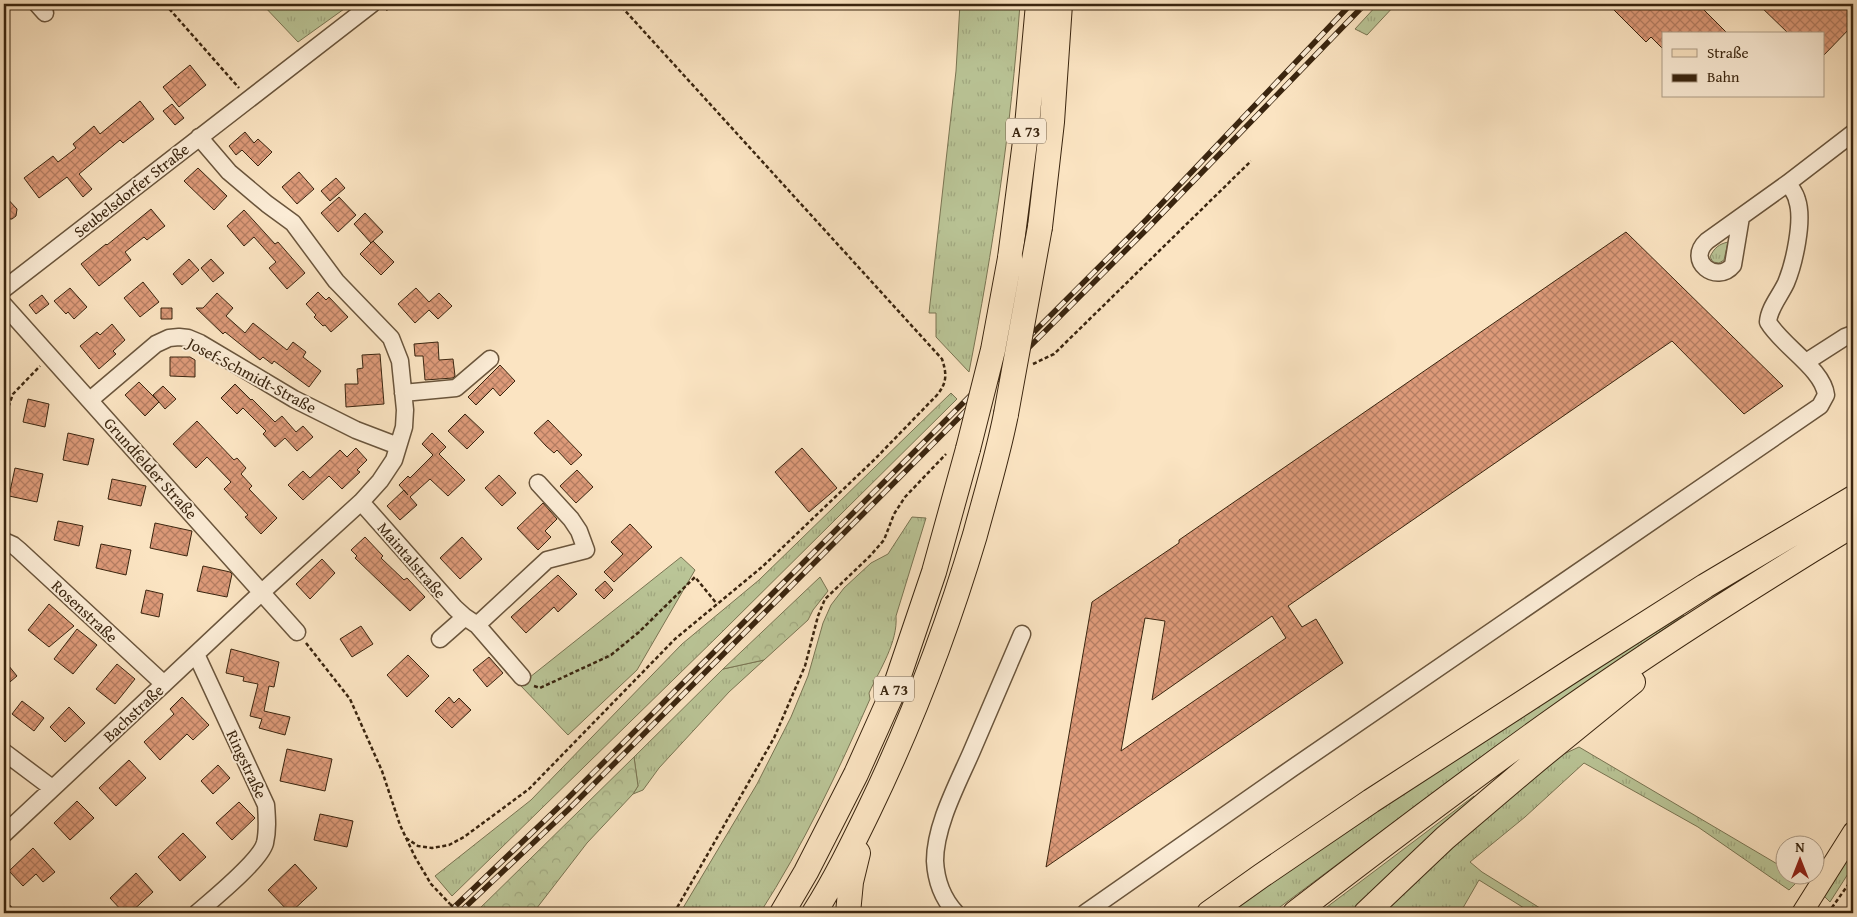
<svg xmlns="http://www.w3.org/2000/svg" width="1857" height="917" viewBox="0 0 1857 917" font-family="'Gentium Book Plus',serif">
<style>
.grass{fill:url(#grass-tufts);stroke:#7a7553}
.forest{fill:url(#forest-crowns);stroke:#7a7553}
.building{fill:url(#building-cross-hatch);stroke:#3a250f;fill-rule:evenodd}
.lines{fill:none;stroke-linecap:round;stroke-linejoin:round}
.minor-casing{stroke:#6a553c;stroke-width:19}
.major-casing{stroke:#3a250f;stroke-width:22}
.highway-casing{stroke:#3a250f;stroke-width:26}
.path{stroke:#3a250f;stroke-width:2.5;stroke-dasharray:4 2.5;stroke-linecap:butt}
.minor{stroke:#fcedd7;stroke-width:16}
.major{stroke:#fbe4c2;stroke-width:20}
.highway{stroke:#fbe4c2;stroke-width:24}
.rail-casing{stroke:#3a250f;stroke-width:5.5}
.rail{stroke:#fcedd7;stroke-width:4;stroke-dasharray:11;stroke-linecap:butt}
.highway-bridge-casing{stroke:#3a250f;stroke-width:26;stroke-linecap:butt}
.path-bridge{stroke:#3a250f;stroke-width:2.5;stroke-dasharray:4 2.5;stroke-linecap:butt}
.highway-bridge{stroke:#fbe4c2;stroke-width:24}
.labels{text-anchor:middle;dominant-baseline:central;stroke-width:4;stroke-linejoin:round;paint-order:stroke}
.shield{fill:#fcedd7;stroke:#74614b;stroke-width:1}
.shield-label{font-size:15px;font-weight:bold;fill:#3a250f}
.street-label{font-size:16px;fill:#3a250f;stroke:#fcedd7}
</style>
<defs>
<pattern id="grass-tufts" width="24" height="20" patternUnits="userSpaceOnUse" patternTransform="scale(1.25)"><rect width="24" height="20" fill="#bac597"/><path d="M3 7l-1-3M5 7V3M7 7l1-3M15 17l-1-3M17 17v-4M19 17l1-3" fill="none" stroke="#a1a981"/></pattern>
<pattern id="forest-crowns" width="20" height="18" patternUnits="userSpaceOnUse" patternTransform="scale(1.25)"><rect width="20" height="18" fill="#bac597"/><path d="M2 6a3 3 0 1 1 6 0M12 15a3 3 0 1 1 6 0" fill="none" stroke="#a1a981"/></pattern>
<pattern id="building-cross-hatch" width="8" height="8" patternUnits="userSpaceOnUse" patternTransform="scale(1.25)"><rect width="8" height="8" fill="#dd9a79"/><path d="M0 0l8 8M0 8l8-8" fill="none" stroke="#b47d62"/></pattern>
</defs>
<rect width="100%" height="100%" fill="#fbe4c2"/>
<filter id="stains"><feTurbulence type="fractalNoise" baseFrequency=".004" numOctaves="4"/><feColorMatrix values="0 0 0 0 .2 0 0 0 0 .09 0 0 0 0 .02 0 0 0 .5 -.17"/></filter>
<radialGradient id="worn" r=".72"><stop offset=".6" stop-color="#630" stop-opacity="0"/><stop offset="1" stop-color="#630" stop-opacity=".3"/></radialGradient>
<path class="grass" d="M262,4H351L298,42Z
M960,4H1020C1011,128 993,250 969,372L936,337V313H929L956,71Z
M1378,4H1396L1367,35L1355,29Z
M1728,242L1724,260L1719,263L1713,262L1710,257C1714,248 1719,244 1728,242Z
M951,393L957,399L719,635L452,896L435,876L531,800L682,644L759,580Z
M912,517L926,518L896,616C898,642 880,669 869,693L870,699C838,772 803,846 760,913H680L757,784L791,717L808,676L823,623L831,605L844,588L871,563L888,554Z
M681,557L695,570L637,670L568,735L520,685Z
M1684,615L1497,745L1272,913H1228L1325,845L1516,717Z
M764,660L729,692L659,768L643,790L633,794L638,786L634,757L723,669Z
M1579,747L1784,868V874L1795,875L1801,878L1789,890L1698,827L1584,763L1525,817L1470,862L1482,872L1548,913H1532L1479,880L1460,913H1378L1553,759Z
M1474,796L1478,799L1355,913H1319Z
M1853,850V866L1830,902L1824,896Z"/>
<path class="forest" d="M820,577L828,591L813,610L808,620L764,660L723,669Z
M634,757L638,786L633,794L587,843L533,913H475Z"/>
<path class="building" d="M1608,4H1698L1728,34H1663V49L1651,37L1646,42Z
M1758,4H1850L1853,7V25L1823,56V34H1789Z
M190,65L206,85L179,107L163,87Z
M140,101L154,119L123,143L120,140L79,174L92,189L83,197L67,177L39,198L24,178L53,156L58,162L76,148L73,144L94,126L100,134Z
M172,104L184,118L175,125L163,111Z
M245,132L254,143L258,139L272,152L258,166L242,150L236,155L229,146Z
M198,168L227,196L214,210L184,181Z
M299,172L314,189L297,204L282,187Z
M336,178L345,188L330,201L321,191Z
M4,195L17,209L16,216L12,219H4Z
M339,197L356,215L338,232L321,213Z
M151,209L165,226L147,240L144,237L125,252L131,260L99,286L81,264L106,244L107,245Z
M244,210L275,244L278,242L305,273L287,289L269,268L276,262L254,237L244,246L227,226Z
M365,213L383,232L371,243L354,224Z
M1626,232L1783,386L1744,414L1672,341L1288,606L1302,627L1316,619L1343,663L1046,867L1092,602L1179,543V540ZM1272,616L1286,638L1121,751L1145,618L1165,621L1152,700Z
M373,241L394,262L381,275L360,254Z
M189,259L199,270L182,285L173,274Z
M211,259L224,273L213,282L201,268Z
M143,282L159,302L140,317L124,298Z
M70,288L87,307L74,319L68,312L66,314L54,301Z
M416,288L429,302L439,293L452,306L438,319L429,310L415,323L398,304Z
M318,292L326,300L329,297L348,317L331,332L325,325L323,326L314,317L316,315L306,304Z
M217,293L233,308L226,316L245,333L253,323L287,350L293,342L306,352L303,357L321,371L309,387L274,361L272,364L263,357L260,360L225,332L223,334L196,308H203Z
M42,295L49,304L36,314L29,305Z
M161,308H172V319H161Z
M112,324L125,340L113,351L116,354L99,369L80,346L97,332L100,335Z
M438,342L439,360L453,359L455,376L453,378L425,380L423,356H415L414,344Z
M380,354L384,404L346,407L345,384H358L357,369L363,368L362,355Z
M170,357H190L195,360V377L170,376Z
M500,365L515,381L500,396L493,388L476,405L468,397Z
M139,382L159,402L145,416L125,395Z
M235,384L251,400L252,399L275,422L282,416L296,432L303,426L313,437L297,451L285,438L275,447L263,434L266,431L243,408L237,414L221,398Z
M163,386L176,399L165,409L153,395Z
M28,399L49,404L45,427L23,422Z
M465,414L484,432L467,449L448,431Z
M548,420L582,455L571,465L557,450L554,453L546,446L534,433Z
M197,421L234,460L237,458L246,468L241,474L252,486L249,489L277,518L261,534L245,517L248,515L224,489L231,482L207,457L196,468L173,444Z
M68,433L94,439L88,465L63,460Z
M432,433L446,447L439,454L465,480L448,496L430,479L410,497L417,505L400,520L387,506L404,490L408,495L399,485L408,476L410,478L433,455L422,444Z
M356,448L367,460L357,470L360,472L342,489L329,476L303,500L288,485L303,471L310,478L340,450L347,457Z
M802,448L837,488L809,512L775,472Z
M15,468L43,474L37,502L9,496Z
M577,470L593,487L576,503L560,486Z
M499,475L516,493L502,506L485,488Z
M112,479L146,486L141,506L108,499Z
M543,503L557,519L545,531L551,537L538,550L517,528Z
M58,521L83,526L79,546L54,540Z
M155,523L192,531L187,556L150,548Z
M630,524L652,547L614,582L604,572L623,554L611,542Z
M365,537L383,556L381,558L404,580L407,578L425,597L410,611L355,558L357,556L351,550Z
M462,537L482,559L460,579L440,558Z
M101,544L131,550L126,575L96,568Z
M322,559L335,573L310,599L296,584Z
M203,566L230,572L232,574L227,597L197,591Z
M558,575L577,594L558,612L554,607L526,633L511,617Z
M605,581L613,590L604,599L595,590Z
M146,590L163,594L159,617L141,613Z
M49,604L74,626L49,647L28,630Z
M361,626L373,644L352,657L340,639Z
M77,629L97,645L73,674L54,659Z
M231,649L279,662L274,687L269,686L264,711L290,717L285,735L259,728L262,719L250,716L258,684L243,681L244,677L226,673Z
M408,655L429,676L407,697L387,675Z
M489,657L503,673L487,687L473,670Z
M4,660L17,676L4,687Z
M117,664L135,679L115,704L96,689Z
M182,697L209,725L193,740L187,734L160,760L144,742L174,714L170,709Z
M449,697L454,703L459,698L471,710L452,728L435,711Z
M22,701L44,718L34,731L12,714Z
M69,707L85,723L65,742L50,727Z
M287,749L332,759L325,791L280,781Z
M129,760L146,778L116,806L99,788Z
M218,765L230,778L213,794L201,781Z
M77,801L94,818L70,840L54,823Z
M239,802L255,818L232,840L216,823Z
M320,814L353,821L347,847L314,840Z
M183,833L206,857L180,881L158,857Z
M33,848L55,872L43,882L36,874L23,886L9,871Z
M295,864L317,888L290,913L268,890Z
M136,873L153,892L130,913H124L110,898Z"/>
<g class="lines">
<defs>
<path id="minor" d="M37,4L45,13
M1741,217L1733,265C1717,285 1685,261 1707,241L1788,183L1853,133
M4,289L372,4
M4,305L297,632
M1806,362L1845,337L1853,334
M403,393L456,388L490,359
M90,400L156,344L169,338L179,337L188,338L200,343L294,399L356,430L398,446
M361,502L455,608L465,617L440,639
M4,541L13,545L19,550L164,684
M465,617L477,625L547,560L586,550L579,531L571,519L538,483
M477,625L522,677
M196,654L266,805C267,818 268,830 265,843C260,861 213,899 197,913
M4,752L52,788
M4,834L262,592L361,502L380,481L394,460L404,427L405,410L400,361L391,338L336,281L293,223L267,204L229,172L199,137
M4,912L5,913
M956,913C943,899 936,880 935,861C935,826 957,785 971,753C988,714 1005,674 1022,634
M1085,913L1291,769L1820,406L1826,395C1823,369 1782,346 1768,322C1769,308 1780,296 1786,283C1794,264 1804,220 1797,200C1796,194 1791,188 1788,183"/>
<path id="major" d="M1802,913L1853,832"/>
<path id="highway" d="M1040,227L1052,122L1060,4
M1010,258L1027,126L1038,4
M782,913L806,872L856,774L895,687L934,572L968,449
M814,913C835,880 852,845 869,810C912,721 947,629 975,535C986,494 998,455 1006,414
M848,913L851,882L858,853
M1209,913L1261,876L1371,801L1576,668L1705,586L1853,498
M1295,913C1378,849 1461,786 1546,725C1645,654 1749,588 1853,525
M1366,913L1445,838L1537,760L1633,682"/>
</defs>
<use href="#minor" class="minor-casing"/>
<use href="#major" class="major-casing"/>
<use href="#highway" class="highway-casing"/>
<path class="path" d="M165,4L239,88
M386,10L394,4
M1033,364L1054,354L1251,161
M4,419L13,394L40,366
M306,643L350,699L382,771L400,825L415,857L431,884L450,904
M534,686L540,688L611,655L639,632L695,577L717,604
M406,838L418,846L432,848L449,845L464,837L529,789L675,639L762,567L875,459L937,395C947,383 947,374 942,359L619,4
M674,913L774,738L805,666L818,616L825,599L870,556L884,540L894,514L905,497L946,454
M1828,913L1853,878"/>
<use href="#minor" class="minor"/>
<use href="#major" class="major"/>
<use href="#highway" class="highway"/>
<defs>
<path id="rail" d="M448,913L564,802L1147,219L1351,4
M459,913L569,809L1149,227L1365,4"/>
</defs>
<use href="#rail" class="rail-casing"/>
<use href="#rail" class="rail"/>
<defs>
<path id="highway-bridge" d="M1006,414L1040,227
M968,449L993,350L1010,258"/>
</defs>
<use href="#highway-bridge" class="highway-bridge-casing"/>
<path class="path-bridge" d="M450,904L460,913"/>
<use href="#highway-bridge" class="highway-bridge"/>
</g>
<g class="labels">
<g class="shield">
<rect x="1006" y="118.5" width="40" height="25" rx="4"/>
<rect x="874" y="676.5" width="40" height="25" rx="4"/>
</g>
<g class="shield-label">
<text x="1026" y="131">A 73</text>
<text x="894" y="689">A 73</text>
</g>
<g class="street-label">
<text transform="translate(131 190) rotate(-38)">Seubelsdorfer Straße</text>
<text transform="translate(252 375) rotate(28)">Josef-Schmidt-Straße</text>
<text transform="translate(151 468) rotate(48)">Grundfelder Straße</text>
<text transform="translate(412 560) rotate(49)">Maintalstraße</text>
<text transform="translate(85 611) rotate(43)">Rosenstraße</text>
<text transform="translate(133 713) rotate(-43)">Bachstraße</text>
<text transform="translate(247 764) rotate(65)">Ringstraße</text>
</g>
</g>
<rect width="1857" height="917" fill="none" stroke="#fbe4c2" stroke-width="20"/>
<rect x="5" y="5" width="1847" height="907" fill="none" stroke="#3a250f" stroke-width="2.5"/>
<rect x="10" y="10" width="1837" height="897" fill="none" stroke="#3a250f"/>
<rect x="1662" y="32" width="162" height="65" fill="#fcedd7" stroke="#ae9d87"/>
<rect x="1672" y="49" width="25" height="8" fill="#fbe4c2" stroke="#ae9d87"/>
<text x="1707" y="58" font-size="15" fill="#3a250f">Straße</text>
<rect x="1672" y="74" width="25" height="8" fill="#3a250f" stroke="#ae9d87"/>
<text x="1707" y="82" font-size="15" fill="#3a250f">Bahn</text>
<g transform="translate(1800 860)"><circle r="24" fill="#fcedd7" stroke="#ae9d87"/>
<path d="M0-4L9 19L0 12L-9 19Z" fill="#8f2418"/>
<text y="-8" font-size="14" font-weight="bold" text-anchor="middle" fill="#3a250f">N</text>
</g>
<rect width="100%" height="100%" filter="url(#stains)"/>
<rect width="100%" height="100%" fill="url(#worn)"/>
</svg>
